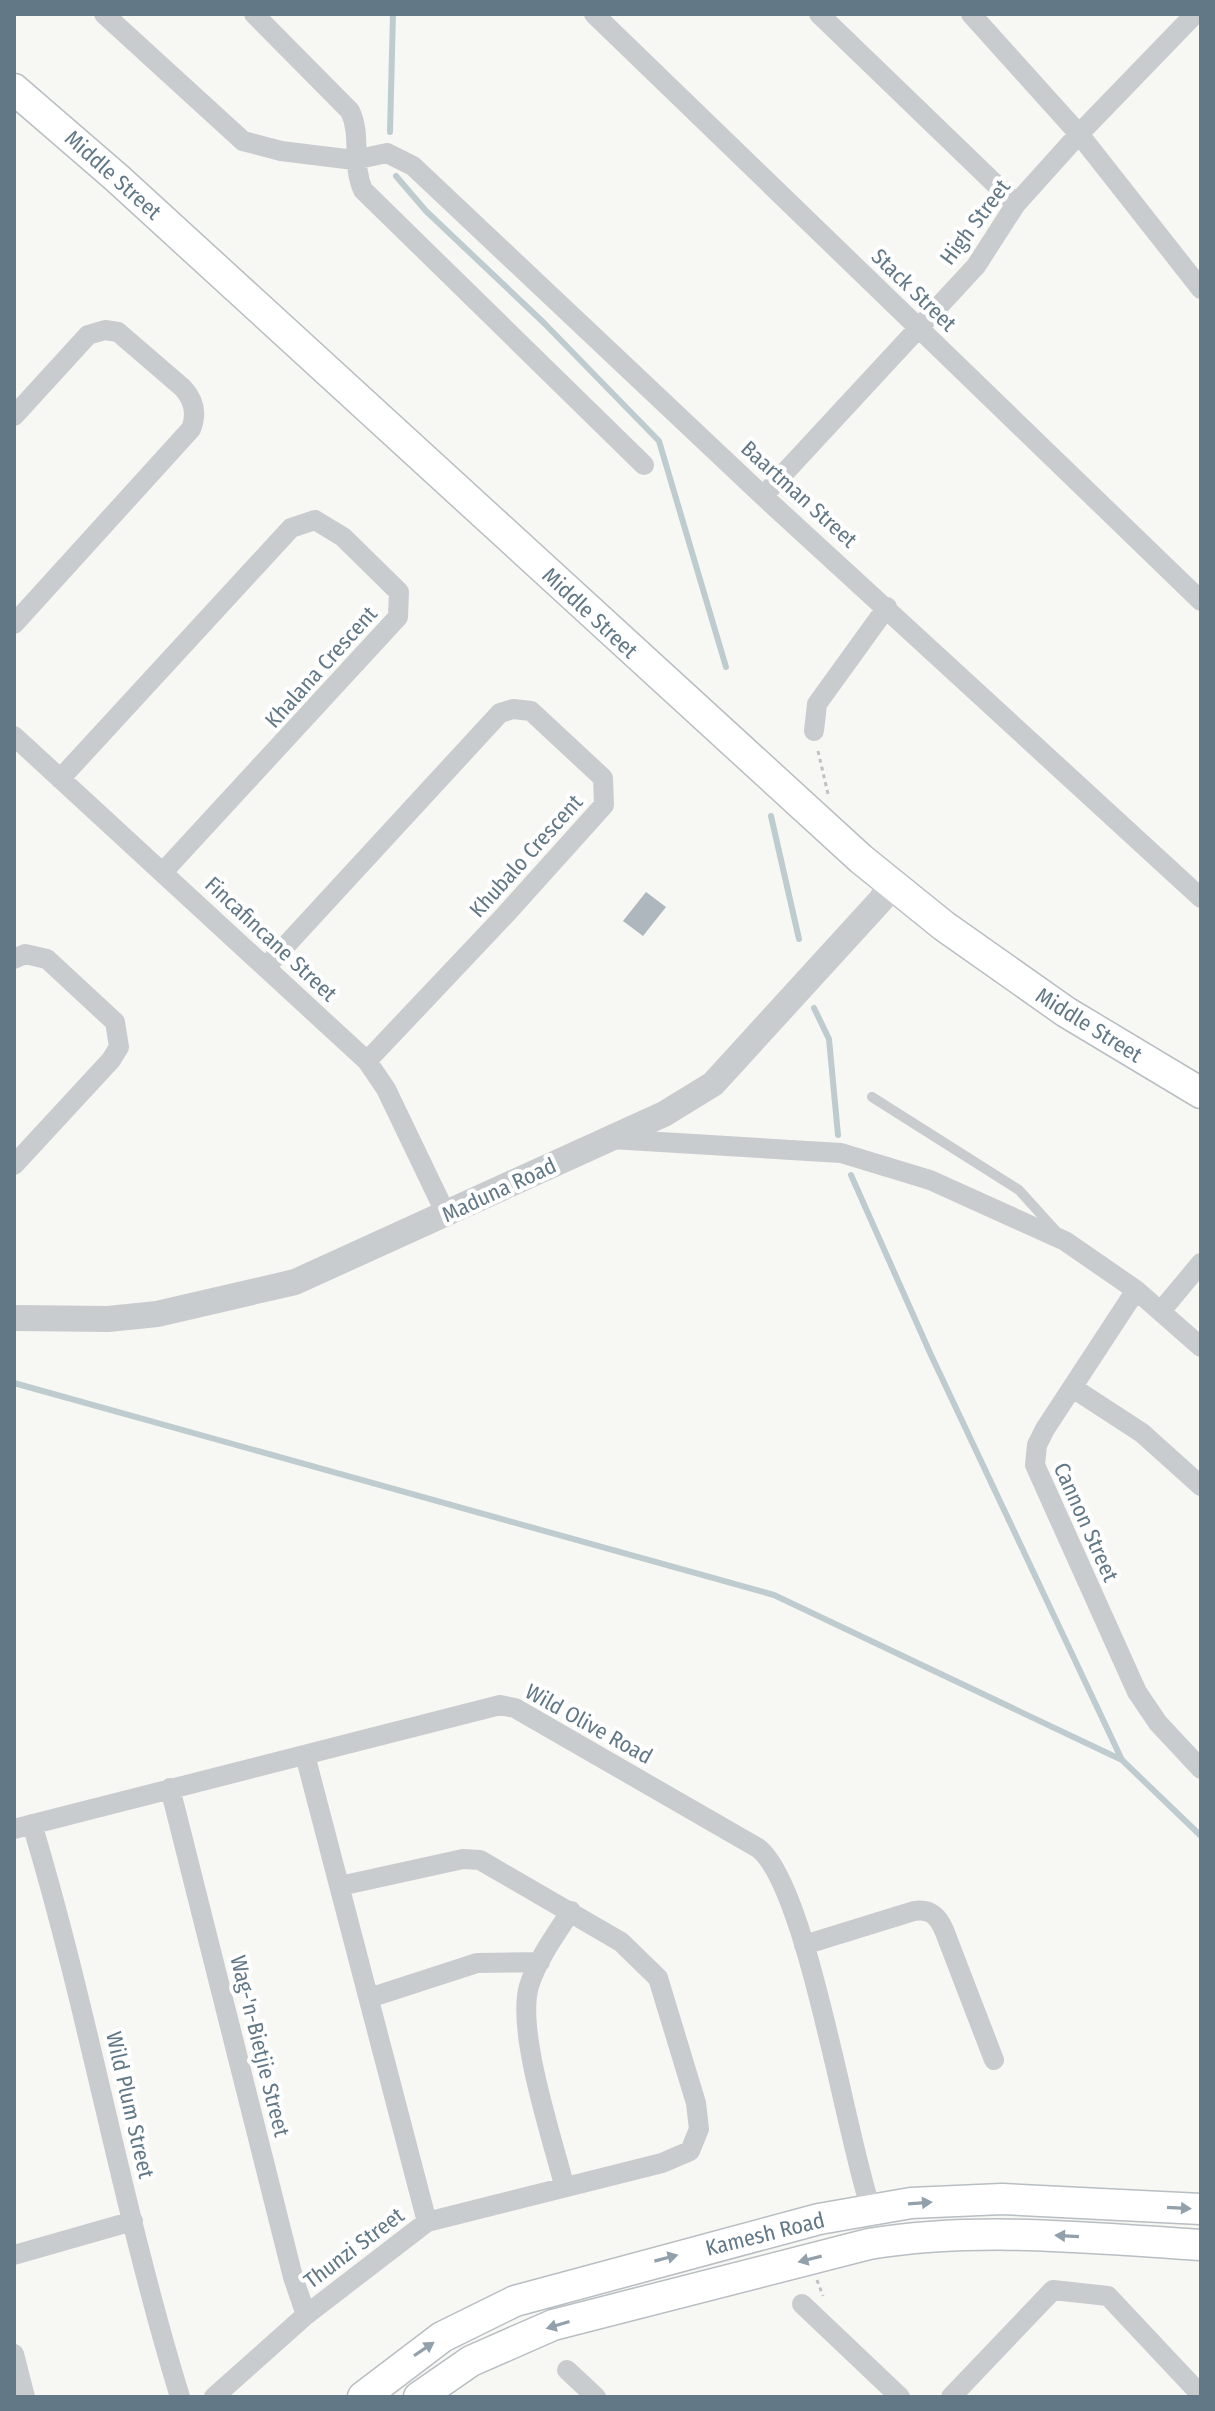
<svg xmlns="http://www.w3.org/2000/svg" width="1215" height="2411" viewBox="0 0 1215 2411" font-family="'Fira Sans Condensed',sans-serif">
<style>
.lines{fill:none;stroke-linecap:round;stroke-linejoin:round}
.stream{stroke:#beccd0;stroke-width:6}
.building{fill:#aeb7bd}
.secondary-casing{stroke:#b8bec2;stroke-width:33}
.path{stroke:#bfc2c4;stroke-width:3;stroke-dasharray:4 4;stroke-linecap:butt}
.service{stroke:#c8cccf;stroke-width:10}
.minor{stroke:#c8cccf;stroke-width:20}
.tertiary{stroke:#c8cccf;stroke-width:26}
.secondary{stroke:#fff;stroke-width:30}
.oneway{fill:#91a0ab}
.labels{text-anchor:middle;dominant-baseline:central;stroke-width:8;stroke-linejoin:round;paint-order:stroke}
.street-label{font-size:22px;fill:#627887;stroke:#fff}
</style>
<rect width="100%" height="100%" fill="#f7f7f3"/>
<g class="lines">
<path class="stream" d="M390,132L393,14
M396,176L426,211L544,323L659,441L726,667
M771,816L799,939
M814,1008L829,1039L838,1135
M851,1175L931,1355L1122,1760
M14,1383L774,1595L1122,1760L1201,1836"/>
</g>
<path class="building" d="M646,892L666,907L643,936L623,921Z"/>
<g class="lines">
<defs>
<path id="secondary" d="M14,89L117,178L861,859L944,926L1066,1012L1201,1093
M363,2397L442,2337L515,2301L819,2219L911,2203L1002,2199L1201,2209
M419,2397L471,2361L553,2325L869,2244C979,2226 1090,2238 1201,2245"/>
</defs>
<use href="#secondary" class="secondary-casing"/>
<path class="path" d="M818,751L828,794
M817,2280L823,2296"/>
<path class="service" d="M872,1097L1019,1190L1057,1232"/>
<path class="minor" d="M104,14L243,141L281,151L354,160L387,153L413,166L763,496L1201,898
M254,14L350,111C362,136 351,163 363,190L644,465
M594,14L1201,601
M819,14L1016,204
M971,14L1079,134L1201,289
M14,416L88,335L105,330L118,332L183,388C194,400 197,414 191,429L14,624
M763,496L976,266L1016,204L1079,134L1195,14
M814,731L817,704L887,607
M14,736L367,1061L386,1089L446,1214
M60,779L291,528L315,520L343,537L399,592L398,617L163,872
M14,959L25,954L47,959L115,1022L119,1047L111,1060L14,1165
M266,967L500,713L513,709L531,711L603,778L604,805L506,914L367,1061
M611,1139L841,1153L930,1180L1065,1241L1136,1290L1201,1347
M1136,1290L1045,1429L1037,1445L1035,1465L1137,1692L1158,1723L1201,1769
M1161,1311L1201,1263
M1073,1388L1142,1433L1201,1486
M305,1755L427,2222
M170,1788L293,2277L306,2315
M32,1824C89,2013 122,2208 180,2397
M14,1829L500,1705L515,1708L758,1848C807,1885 846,2137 871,2209
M804,1945L914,1911C930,1908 938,1916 944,1930L994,2060
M369,1998L477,1963L540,1962
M564,2185C552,2137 516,2031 529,1986C537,1960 556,1934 571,1911
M14,2255L133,2221
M802,2304L900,2397
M14,2354L25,2397
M567,2370L596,2397
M214,2397L306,2315L427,2222L662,2163L690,2151L699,2129L696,2103L658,1978L621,1942L480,1860L463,1859L340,1886
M951,2397L1053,2290L1108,2296L1201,2395"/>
<path class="tertiary" d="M14,1318L108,1319L157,1314L295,1282L664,1114L713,1084L881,900L891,883"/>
<use href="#secondary" class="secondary"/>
</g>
<defs><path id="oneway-solid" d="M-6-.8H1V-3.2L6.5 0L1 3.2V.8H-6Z" transform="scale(2)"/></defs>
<g class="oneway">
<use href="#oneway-solid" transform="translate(920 2203) rotate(-4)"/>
<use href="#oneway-solid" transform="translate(1179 2208) rotate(3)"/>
<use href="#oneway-solid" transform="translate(1067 2236) rotate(-177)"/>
<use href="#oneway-solid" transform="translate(666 2258) rotate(-15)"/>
<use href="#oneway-solid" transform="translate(810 2259) rotate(166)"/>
<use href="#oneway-solid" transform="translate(558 2325) rotate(163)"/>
<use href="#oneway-solid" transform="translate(424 2349) rotate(-34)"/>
</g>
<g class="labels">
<g class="street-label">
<text transform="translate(113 175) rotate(42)">Middle Street</text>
<text transform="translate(975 222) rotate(-53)">High Street</text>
<text transform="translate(914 290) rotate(44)">Stack Street</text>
<text transform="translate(799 494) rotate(42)">Baartman Street</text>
<text transform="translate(590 613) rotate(43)">Middle Street</text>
<text transform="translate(321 667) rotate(-48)">Khalana Crescent</text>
<text transform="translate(526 856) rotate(-48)">Khubalo Crescent</text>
<text transform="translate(271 939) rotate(43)">Fincafincane Street</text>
<text transform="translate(1089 1025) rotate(32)">Middle Street</text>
<text transform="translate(499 1190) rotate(-25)">Maduna Road</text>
<text transform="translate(1086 1522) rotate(66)">Cannon Street</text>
<text transform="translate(589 1724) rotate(29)">Wild Olive Road</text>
<text transform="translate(260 2046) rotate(76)">Wag-'n-Bietjie Street</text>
<text transform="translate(130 2105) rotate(77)">Wild Plum Street</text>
<text transform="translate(765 2234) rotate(-14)">Kamesh Road</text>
<text transform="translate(354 2248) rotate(-37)">Thunzi Street</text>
</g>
</g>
<rect width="1215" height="2411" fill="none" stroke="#627887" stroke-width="32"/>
</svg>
